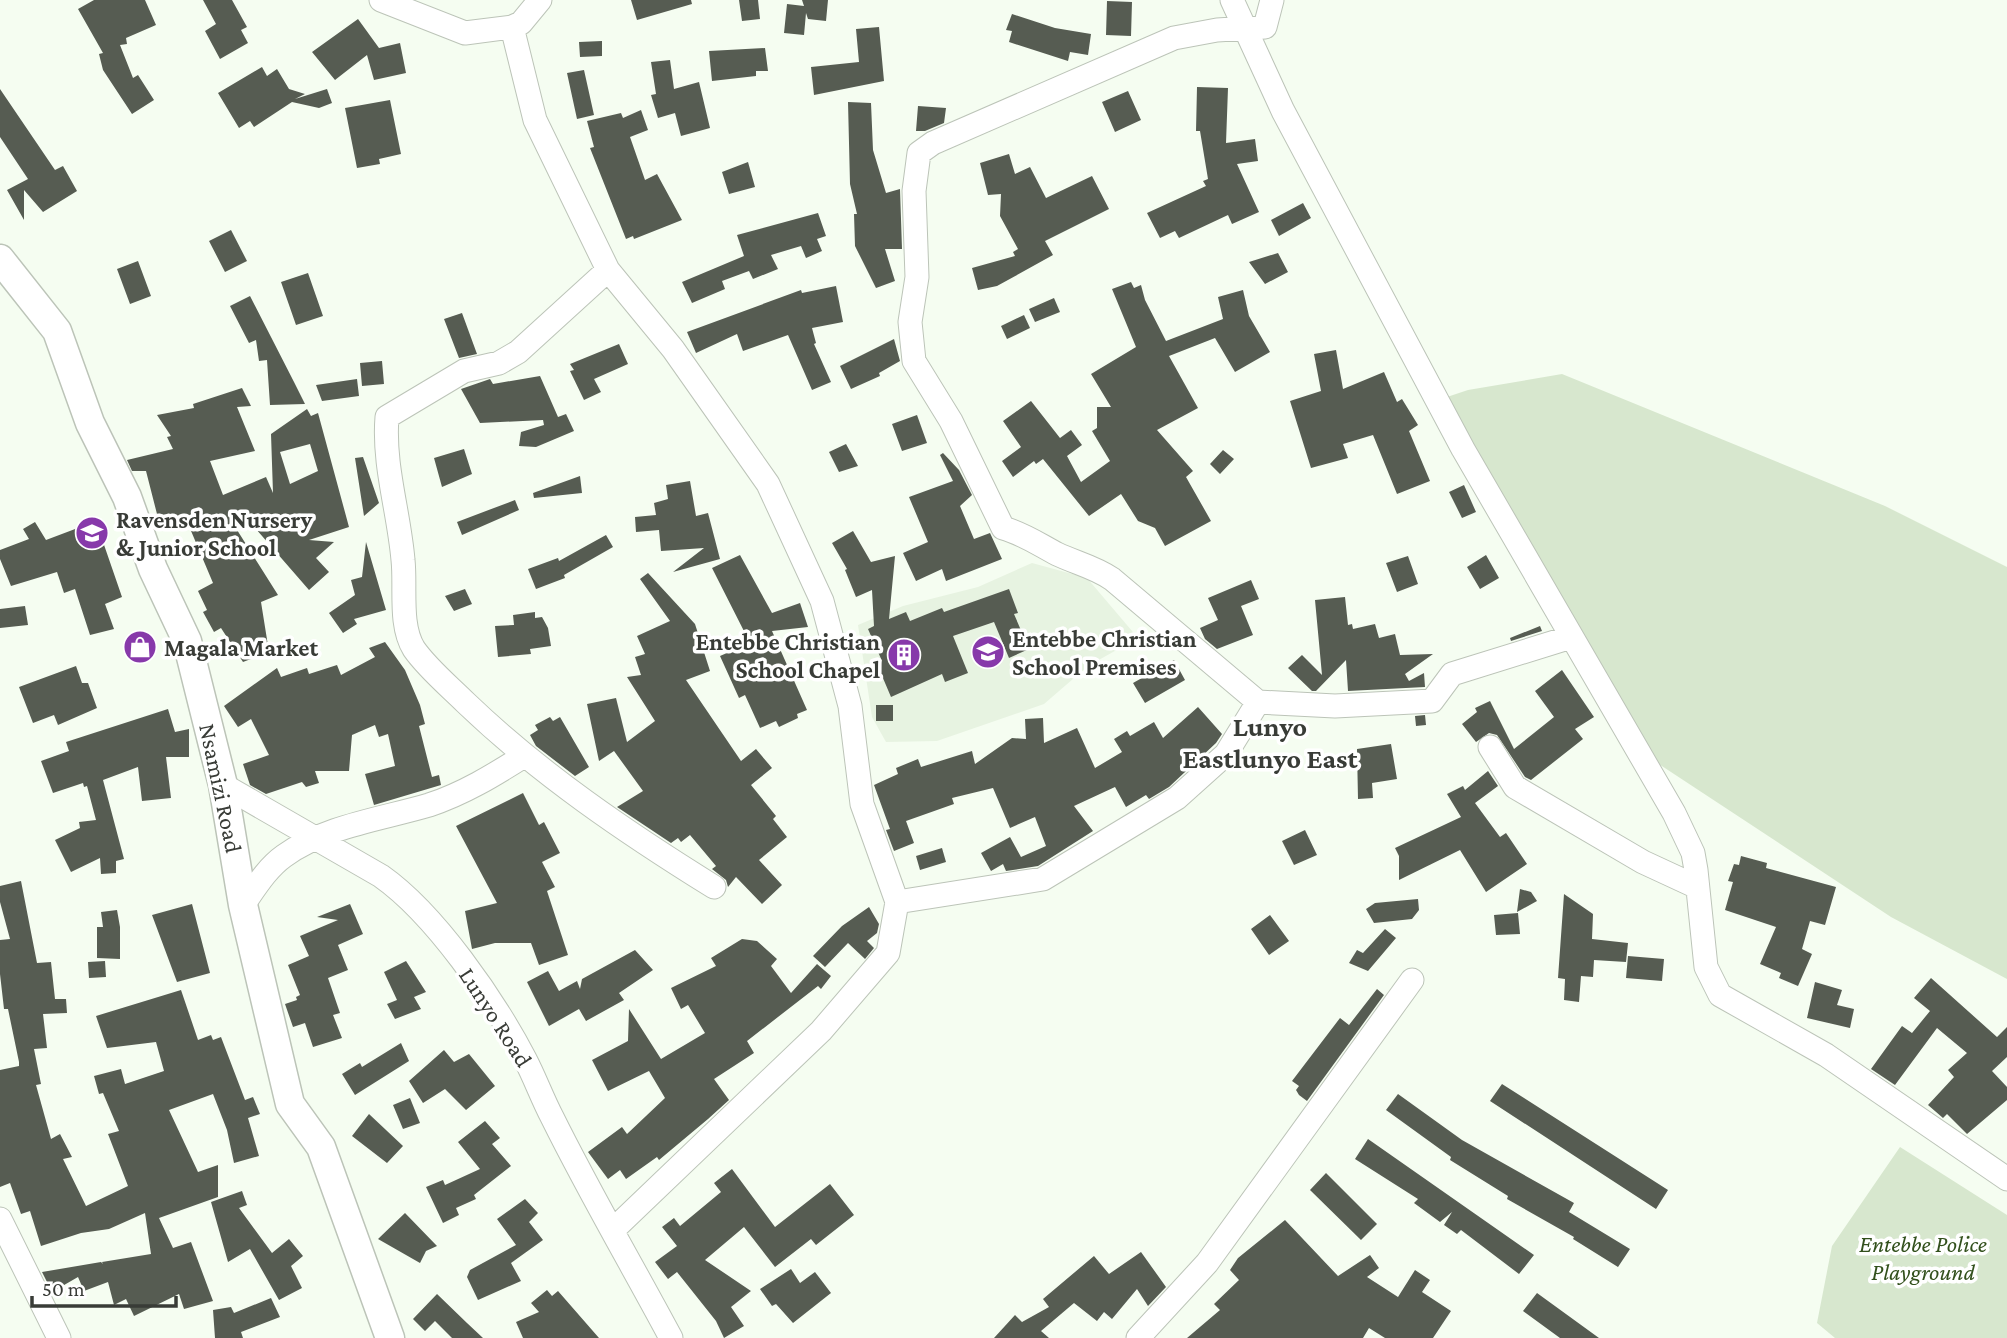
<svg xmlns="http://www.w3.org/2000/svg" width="2007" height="1338" viewBox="0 0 2007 1338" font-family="'Crimson Pro',serif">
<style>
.built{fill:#e7f3e1}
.green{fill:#d7e7ce}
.building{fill:#565c52;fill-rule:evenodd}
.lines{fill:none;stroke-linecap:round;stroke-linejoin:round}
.minor-casing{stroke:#bcc4b8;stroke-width:25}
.tertiary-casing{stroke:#bcc4b8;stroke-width:31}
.minor{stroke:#fff;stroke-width:23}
.tertiary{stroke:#fff;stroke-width:28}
.labels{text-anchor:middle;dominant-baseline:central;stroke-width:7;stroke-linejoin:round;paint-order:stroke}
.poi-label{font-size:24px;font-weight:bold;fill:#393c37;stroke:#fff;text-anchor:start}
.street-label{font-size:24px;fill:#393c37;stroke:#fff}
.park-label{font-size:24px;font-style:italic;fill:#32501c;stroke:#fff}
.quarter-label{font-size:28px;font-weight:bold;fill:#393c37;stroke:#fff}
</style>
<rect width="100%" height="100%" fill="#f5fdf1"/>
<path class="built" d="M1032,563L1087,578L1138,638L1088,666L1044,704L937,741L886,742L872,717L858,625L903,606L978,587Z"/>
<path class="green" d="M1562,374L1885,506L2007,567V979L1891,917L1633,747L1444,398L1468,390Z
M1900,1147L2007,1215V1338H1835L1817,1323L1832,1246Z"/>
<path class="building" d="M94,0H145L156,25L126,38L127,44L120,45L133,78L138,75L154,100L132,114L103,70L99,54L103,53L78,9Z
M203,0H232L247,27L241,30L248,43L220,59L205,31L216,24Z
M631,0H691L692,4L637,20Z
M739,0H758L760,19L742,21Z
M802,0H828L826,21L808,19L806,13L804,35L784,33L787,4L804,6Z
M1107,1L1132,2L1131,36L1106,35Z
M1012,14L1055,28L1091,34L1088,55L1070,52L1068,61L1009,42L1012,31L1006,30Z
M358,19L379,48L400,43L406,73L374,80L367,55L335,80L312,52Z
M879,27L884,81L814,95L811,67L859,62L856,29Z
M602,41V56L580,57L579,42Z
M765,48L768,71H756V76L712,81L709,51Z
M670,60L674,89L699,82L710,128L681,136L675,113L658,118L651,95L656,94L651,62Z
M262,67L267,76L277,69L289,89L305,94L295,99L327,89L332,103L319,108L292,102L254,127L250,121L239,128L218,93Z
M584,70L594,115L577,119L567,73Z
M1197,87L1228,88L1226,143L1255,139L1258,161L1237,164L1259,212L1232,224L1228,215L1179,238L1175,231L1160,238L1147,213L1206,186L1203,181L1208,179L1200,131H1196Z
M0,89L55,170L63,166L77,191L43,212L24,190V220L7,190L28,179L0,137Z
M1128,91L1141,120L1115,132L1102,102Z
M390,100L401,154L379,159L380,164L357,168L345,108Z
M848,102L871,103L873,150L886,193L900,189L902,249H885L895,281L876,288L855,246L854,214H857L850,184Z
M918,106L946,108L944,123L925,131H916Z
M641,110L648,130L630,137L645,180L657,174L682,220L634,239L633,236L626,239L590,148L594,147L587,121L621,113L623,118Z
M1009,154L1015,174L1030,167L1046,198L1092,176L1109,209L1045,241L1053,255L997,286L978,290L972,268L1015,256L1013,252L1018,249L1000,216L1001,194L988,195L980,163Z
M748,162L755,187L729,194L722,172Z
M1303,203L1311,218L1279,236L1271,220Z
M818,213L826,236L817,239L822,251L806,258L801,246L771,255L778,269L753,279L749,271L722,281L725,289L692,303L682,282L744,256L737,235Z
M231,230L247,261L225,272L209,241Z
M1278,253L1288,272L1265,284L1249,262Z
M138,261L151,296L130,304L117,269Z
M308,273L323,316L296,325L281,282Z
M1131,282L1134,288L1141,285L1145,300L1166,341L1223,319L1218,297L1243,290L1249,316L1270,352L1235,372L1215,338L1169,356L1198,408L1157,430L1193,471L1186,477L1211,521L1165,546L1155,528L1138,521L1121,494L1089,516L1043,459L1036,464L1034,461L1013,477L1002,461L1021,447L1003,421L1031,401L1060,438L1071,430L1082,445L1067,456L1081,482L1110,461L1092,431L1097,428V407H1111L1091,374L1136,347L1112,289Z
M836,286L843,322L812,328L816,343L814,344L831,382L812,390L788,335L743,351L737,334L696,353L687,332L801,290L802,293Z
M250,296L294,382L305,404L270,405L267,360L259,361L256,340L249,343L230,306Z
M1054,298L1060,312L1035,322L1029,309Z
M462,313L477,354L459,358L444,319Z
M1024,315L1030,328L1007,339L1001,326Z
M894,339L900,361L879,373L880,376L851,389L840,366Z
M619,344L628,364L594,379L601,392L584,400L570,371L574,370L570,364Z
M1336,350L1343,389L1384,372L1397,402L1402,399L1418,425L1409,431L1430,481L1397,494L1373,435L1343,444L1348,458L1311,468L1290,401L1321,391L1314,354Z
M382,361L384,384L362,386L360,363Z
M540,376L558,417L566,414L574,431L536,447L519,446L521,432L544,425L543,420L480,423L461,389L490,379L493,384Z
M357,379L359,396L322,401L316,385Z
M242,388L251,406L237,407L255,451L210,461L223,495L266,477L273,493L271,434L307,409L311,416L318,413L349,527L309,540L334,542L316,558L329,572L309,590L243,514L232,522L278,595L261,602L269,652L243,662L221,628L214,632L203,612L207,610L198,591L213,583L186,519L156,529L152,516L157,514L146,471H132L127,460L173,449L167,437L171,436L157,415L194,408L193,404ZM310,444L318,471L290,484L280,452Z
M917,415L927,443L902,451L892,424Z
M846,444L858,466L839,472L829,452Z
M464,449L472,474L442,487L434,458Z
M1223,450L1234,459L1220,474L1210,464Z
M943,453L959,470L972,495L960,506L974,539L990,533L1002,559L946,581L942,569L916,581L903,553L928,542L909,497L953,481L940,455Z
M363,457L379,503L364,516L355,458Z
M580,476L582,493L534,498L533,493Z
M690,481L696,516L708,513L720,559L673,572L704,548L661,551L659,530L636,532L635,517L656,515L654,503L668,499L666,485Z
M1464,485L1476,512L1462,518L1449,492Z
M515,500L519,510L462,535L457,522Z
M35,522L46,540L91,523L98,541L102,539L122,597L105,604L114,629L90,635L75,589L64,593L57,572L11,586L0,559V550L29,539L23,529Z
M853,531L871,562L895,556L889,619L906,612L910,621L942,608L944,612L1009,589L1018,613L1014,614L1029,649L1009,658L994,622L953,636L968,673L945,682L942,674L891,697L877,664L882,661L868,629L874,626L872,590L856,597L845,570L847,569L832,543Z
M606,535L613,547L564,575L565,578L536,589L528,569L558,558L559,561Z
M366,542L386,610L354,619L357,624L343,633L329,613L355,595L351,580L362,577Z
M740,555L772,613L800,603L808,627L772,631L807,710L797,714L798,718L779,727L776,721L760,728L745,695L739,698L720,656L750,643L712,568Z
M1486,555L1499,578L1480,589L1467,567Z
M1408,556L1418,584L1397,592L1386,563Z
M648,573L695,624L710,671L686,680L741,761L756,749L772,768L751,785L776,816L773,819L787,837L759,860L782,885L762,904L736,877L728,887L726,880L712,869L716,866L690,835L681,842L678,838L671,843L617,807L643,791L614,751L599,761L587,704L616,698L627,742L655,721L627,677L641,675L635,657L645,654L637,636L670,621L640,579Z
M1251,580L1259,599L1241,606L1253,635L1217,649L1205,639L1200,628L1218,620L1208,598Z
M465,589L472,604L454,611L445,596Z
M1345,597L1348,625L1352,624L1353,629L1375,624L1379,638L1395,634L1400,655L1433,654L1405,674L1409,681L1424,673L1425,687L1348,691L1346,660L1316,691H1312L1288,668L1302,655L1322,675L1315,600Z
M25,606L28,625L0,628V609Z
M535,612V618L542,617L548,628L551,646L530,649L531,654L498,657L495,626L514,625L513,615Z
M1540,626L1542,631L1511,641L1510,638Z
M385,642L405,670L420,705L425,724L419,726L432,777L439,775L441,785L374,805L365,774L395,766L388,734L379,737L375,725L352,735L349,771H315L319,783L306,787L302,782L266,794L250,785L243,764L269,755L251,719L238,727L224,706L277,668L281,677L307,668L309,674L337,665L341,675L375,657L369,648Z
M1174,660L1185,680L1145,703L1133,683Z
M76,666L82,683H88L97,708L58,725L54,715L33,723L19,687Z
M1562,670L1594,717L1575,729L1583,739L1531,780L1525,777L1497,735L1489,733L1476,742L1462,724L1477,712L1475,708L1490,701L1514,749L1554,717L1535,691Z
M876,705H893V721H876Z
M1198,707L1222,734L1216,743L1169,787L1149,799L1146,795L1126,807L1115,787L1074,806L1093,831L1038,866L1006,871L1003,864L991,871L981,853L1010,837L1021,857L1046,846L1035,817L1010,828L993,788L952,798L954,804L906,821L914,843L894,851L886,830L890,829L874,785L898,774L896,768L918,759L921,767L972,751L975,764L1012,738L1026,739L1025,719L1043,718L1044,743L1077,728L1095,768L1122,752L1114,739L1127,731L1130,736L1154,722L1163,738Z
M168,709L175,732L189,729V757H166L171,798L142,801L138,767L103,780L124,859L116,861V873L101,874L100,858L71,872L55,840L80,828L79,822L96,820L87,786L84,787L83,783L53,793L41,761L69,751L66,742Z
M1425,715L1426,725L1416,726L1415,716Z
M550,717L553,721L560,717L589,767L575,776L536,746L530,735L538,730L535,725Z
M1391,744L1397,779L1372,783L1373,798L1358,799L1357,749Z
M1488,771L1498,786L1475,803L1500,837L1506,833L1527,864L1486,892L1460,850L1399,880V856L1395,848L1461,817L1447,794L1463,786L1465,790Z
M523,793L539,825L544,822L560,853L542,862L555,887L547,891L568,955L539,965L531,943H495L472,949L465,911L497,903L456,826Z
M1305,830L1317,855L1294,865L1282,841Z
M942,848L946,862L920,870L916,856Z
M1741,856L1767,863L1766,868L1836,887L1825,925L1810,921L1802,949L1812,954L1798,986L1779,978L1781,973L1760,964L1776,927L1725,910L1733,882L1728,881L1734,864L1739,865Z
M21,881L37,963L51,962L55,999H66L67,1013L43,1014L47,1048L34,1049L41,1084L36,1085L51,1139L60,1134L72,1157L63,1159L86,1206L128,1186L108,1134L119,1131L103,1093L99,1094L94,1076L121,1069L125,1084L164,1071L156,1042L107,1048L96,1016L181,990L198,1040L211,1035L213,1040L221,1037L245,1100L253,1097L260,1114L248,1118L259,1156L234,1163L227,1130L213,1094L169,1110L198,1172L218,1165V1197L159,1218L173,1248L191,1242L213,1301L184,1309L179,1294L134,1316L126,1299L114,1305L108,1282L84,1291L78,1277L52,1292L42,1272L101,1262L103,1264L102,1262L151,1254L145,1213L109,1229L81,1233L41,1246L30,1211L21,1214L10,1183L0,1187V1070L19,1066V1062L8,1009H4L0,974V940L10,939L0,902V886Z
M1520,889L1531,892L1537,901L1517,912Z
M1564,894L1593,914L1592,939L1628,943L1626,962L1594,960L1593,977L1581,976L1579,1002L1564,1000L1565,979L1558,978Z
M1418,899L1419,910L1412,919L1374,923L1366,909L1375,903Z
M192,904L210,973L177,982L152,915Z
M350,904L363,934L338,945L348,970L328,978L340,1013L333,1015L342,1038L313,1047L305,1023L293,1027L285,1004L297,1000L296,997L300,995L288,965L309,956L300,936L338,920L317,917Z
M869,907L879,924L877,933L867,941L874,948L865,959L848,943L825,967L813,956L842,926Z
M117,910L120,927V959L97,958V927H103L101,912Z
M1518,913L1520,934L1496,935L1494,915Z
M1270,915L1289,941L1269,955L1251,929Z
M1385,929L1396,938L1368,971L1349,963L1357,950L1363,953Z
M742,939L757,941L777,959L771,966L791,993L817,964L831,976L821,989L818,986L747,1041L754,1053L714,1079L729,1100L708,1119L659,1160L657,1157L626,1179L620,1170L608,1179L588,1152L622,1127L627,1134L665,1098L649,1071L608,1091L592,1060L628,1041L629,1009L661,1059L705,1033L688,1005L681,1009L671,988L716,966L711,958Z
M635,950L653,970L619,993L624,1000L586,1021L579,1009L549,1026L527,982L548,971L559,991L577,981L580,989L582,979Z
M1628,956L1664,959L1662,981L1626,978Z
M105,961L106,977L89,978L88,962Z
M406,961L426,992L414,997L421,1009L395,1019L387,1004L397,1000L384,972Z
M1931,978L1997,1037L2007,1027V1057L1992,1071L2007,1087V1100L1967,1134L1947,1114L1943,1118L1928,1105L1954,1077L1948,1070L1967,1053L1937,1028L1895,1085L1871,1069L1902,1026L1912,1033L1930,1011L1914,998Z
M1815,982L1842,990L1837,1005L1854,1009L1850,1028L1807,1018Z
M1377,989L1384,995L1307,1101L1299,1095L1296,1090L1299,1086L1292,1081L1340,1018L1349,1025Z
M401,1043L409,1061L355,1095L342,1074L360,1063L362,1067Z
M444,1050L454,1062L469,1054L495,1086L466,1110L445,1089L423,1103L409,1081Z
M1502,1084L1668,1190L1656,1209L1490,1101Z
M1398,1094L1462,1140L1574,1203L1569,1212L1630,1249L1618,1267L1573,1239L1574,1237L1507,1199L1508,1196L1450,1160L1451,1157L1386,1110Z
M410,1098L420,1123L403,1129L393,1105Z
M369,1114L403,1146L387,1163L352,1136Z
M485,1121L500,1138L492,1144L511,1166L474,1195L476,1199L456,1208L459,1215L443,1223L426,1187L443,1180L445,1185L480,1169L458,1142Z
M1368,1139L1534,1255L1519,1274L1461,1230L1457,1234L1444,1225L1452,1212L1440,1222L1414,1203L1418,1199L1355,1159Z
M732,1169L775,1227L830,1184L854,1215L816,1245L811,1239L775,1267L744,1227L705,1260L751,1291L731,1307L744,1326L724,1338L716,1321L677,1272L668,1279L655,1262L677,1246L662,1227L674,1218L680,1226L721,1192L714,1183Z
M1326,1173L1377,1224L1361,1240L1310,1190Z
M242,1191L247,1205L239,1208L272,1253L289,1239L303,1256L291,1266L302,1288L279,1300L250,1249L228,1262L211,1202Z
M525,1199L538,1213L529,1222L543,1240L511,1263L521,1281L478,1300L467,1277L470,1270L516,1245L497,1219Z
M405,1213L437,1246L426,1251L420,1263L378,1239Z
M1285,1220L1338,1276L1370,1255L1379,1268L1367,1277L1398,1297L1415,1270L1430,1280L1422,1292L1451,1311L1433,1338H1385L1369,1328L1363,1338H1187L1220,1310L1214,1304L1239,1280L1230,1270L1238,1258Z
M1141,1252L1166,1287L1148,1306L1137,1289L1112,1319L1104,1312L1097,1321L1074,1303L1041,1331L1049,1338H994L1015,1315L1022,1322L1049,1307L1043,1299L1094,1256L1109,1274Z
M791,1269L800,1283L815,1272L831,1293L793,1323L776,1304L772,1306L760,1289Z
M547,1290L552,1296L558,1291L599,1338H523L516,1322L539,1312L531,1303Z
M1537,1293L1599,1338H1560L1523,1311Z
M437,1294L467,1323L483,1338H452L435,1321L425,1331L413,1319Z
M271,1298L280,1317L241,1332L243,1338H215L213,1310L231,1307L234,1313Z"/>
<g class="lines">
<defs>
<path id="minor" d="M381,0L465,33L512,27L521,23L540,0
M1232,0L1283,111L1463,449L1674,813L1693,853L1696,870L1706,967L1720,995L1826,1055L2007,1179
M512,27L535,120L608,270L673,349L768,484L822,601L850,706L862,804L897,902L888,953L821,1031L613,1230
M608,270L518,352L499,363L464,371L387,417C383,465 399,512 403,560C406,587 399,625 414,649C428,669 449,686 466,703C540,774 627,833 714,887
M1258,702L1112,579C1095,567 1076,563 1057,554C1038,544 1024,534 1003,528L951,421L914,361L910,322L917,277L914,191L919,153L933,143L1174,38L1217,30L1265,27L1272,0
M1490,747L1515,787L1643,862L1697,887
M223,785L381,876C435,914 494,1000 525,1059C535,1078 542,1098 552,1117C589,1192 632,1265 671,1338
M897,902L1043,879L1177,798L1226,754L1258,702L1335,706L1432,701L1452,674L1571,637
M243,905C255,888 267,868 284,856C325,826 382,819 429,805C463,794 494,775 524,756
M0,1219L59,1338
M1138,1338L1207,1263L1412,980"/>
<path id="tertiary" d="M0,259L57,331L90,423L127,497L153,569L187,641L223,785L243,905L290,1104L321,1147L390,1338"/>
</defs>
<use href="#minor" class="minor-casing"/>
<use href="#tertiary" class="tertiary-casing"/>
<use href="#minor" class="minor"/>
<use href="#tertiary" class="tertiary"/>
</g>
<defs>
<symbol id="school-disc" viewBox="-11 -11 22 22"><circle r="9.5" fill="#8739aa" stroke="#fff"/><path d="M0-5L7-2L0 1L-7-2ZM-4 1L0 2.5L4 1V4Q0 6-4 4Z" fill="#fff"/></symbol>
<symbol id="shop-disc" viewBox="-11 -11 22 22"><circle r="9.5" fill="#8739aa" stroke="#fff"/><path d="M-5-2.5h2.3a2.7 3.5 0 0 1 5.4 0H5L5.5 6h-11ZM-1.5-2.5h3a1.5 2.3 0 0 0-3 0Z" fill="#fff"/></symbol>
<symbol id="building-disc" viewBox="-11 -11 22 22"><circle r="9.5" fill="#8739aa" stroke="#fff"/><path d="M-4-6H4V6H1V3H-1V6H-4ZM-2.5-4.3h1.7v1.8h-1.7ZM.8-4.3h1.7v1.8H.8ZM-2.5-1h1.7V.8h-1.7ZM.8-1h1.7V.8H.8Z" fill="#fff"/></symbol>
</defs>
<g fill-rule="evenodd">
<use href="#school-disc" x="73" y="514" width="38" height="38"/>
<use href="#shop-disc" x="121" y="628" width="38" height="38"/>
<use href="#school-disc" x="969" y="633" width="38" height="38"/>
<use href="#building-disc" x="885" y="636" width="38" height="38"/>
</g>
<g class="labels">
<g class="poi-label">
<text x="116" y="519">Ravensden Nursery<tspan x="116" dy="28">&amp; Junior School</tspan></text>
<text x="1012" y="638">Entebbe Christian<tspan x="1012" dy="28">School Premises</tspan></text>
<text x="880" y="641" text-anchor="end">Entebbe Christian<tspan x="880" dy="28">School Chapel</tspan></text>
<text x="164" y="647">Magala Market</text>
</g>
<g class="street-label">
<text transform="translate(221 788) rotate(78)">Nsamizi Road</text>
<text transform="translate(496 1017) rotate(57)">Lunyo Road</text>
</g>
<g class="park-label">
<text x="1923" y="1243">Entebbe Police<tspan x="1923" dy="28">Playground</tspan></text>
</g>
<g class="quarter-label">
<text x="1270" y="726">Lunyo<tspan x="1270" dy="32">Eastlunyo East</tspan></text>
</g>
</g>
<path d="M32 1296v10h144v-10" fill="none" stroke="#393c37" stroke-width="3.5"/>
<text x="42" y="1296" font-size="21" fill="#393c37" stroke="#ffffff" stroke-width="5" paint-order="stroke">50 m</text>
</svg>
